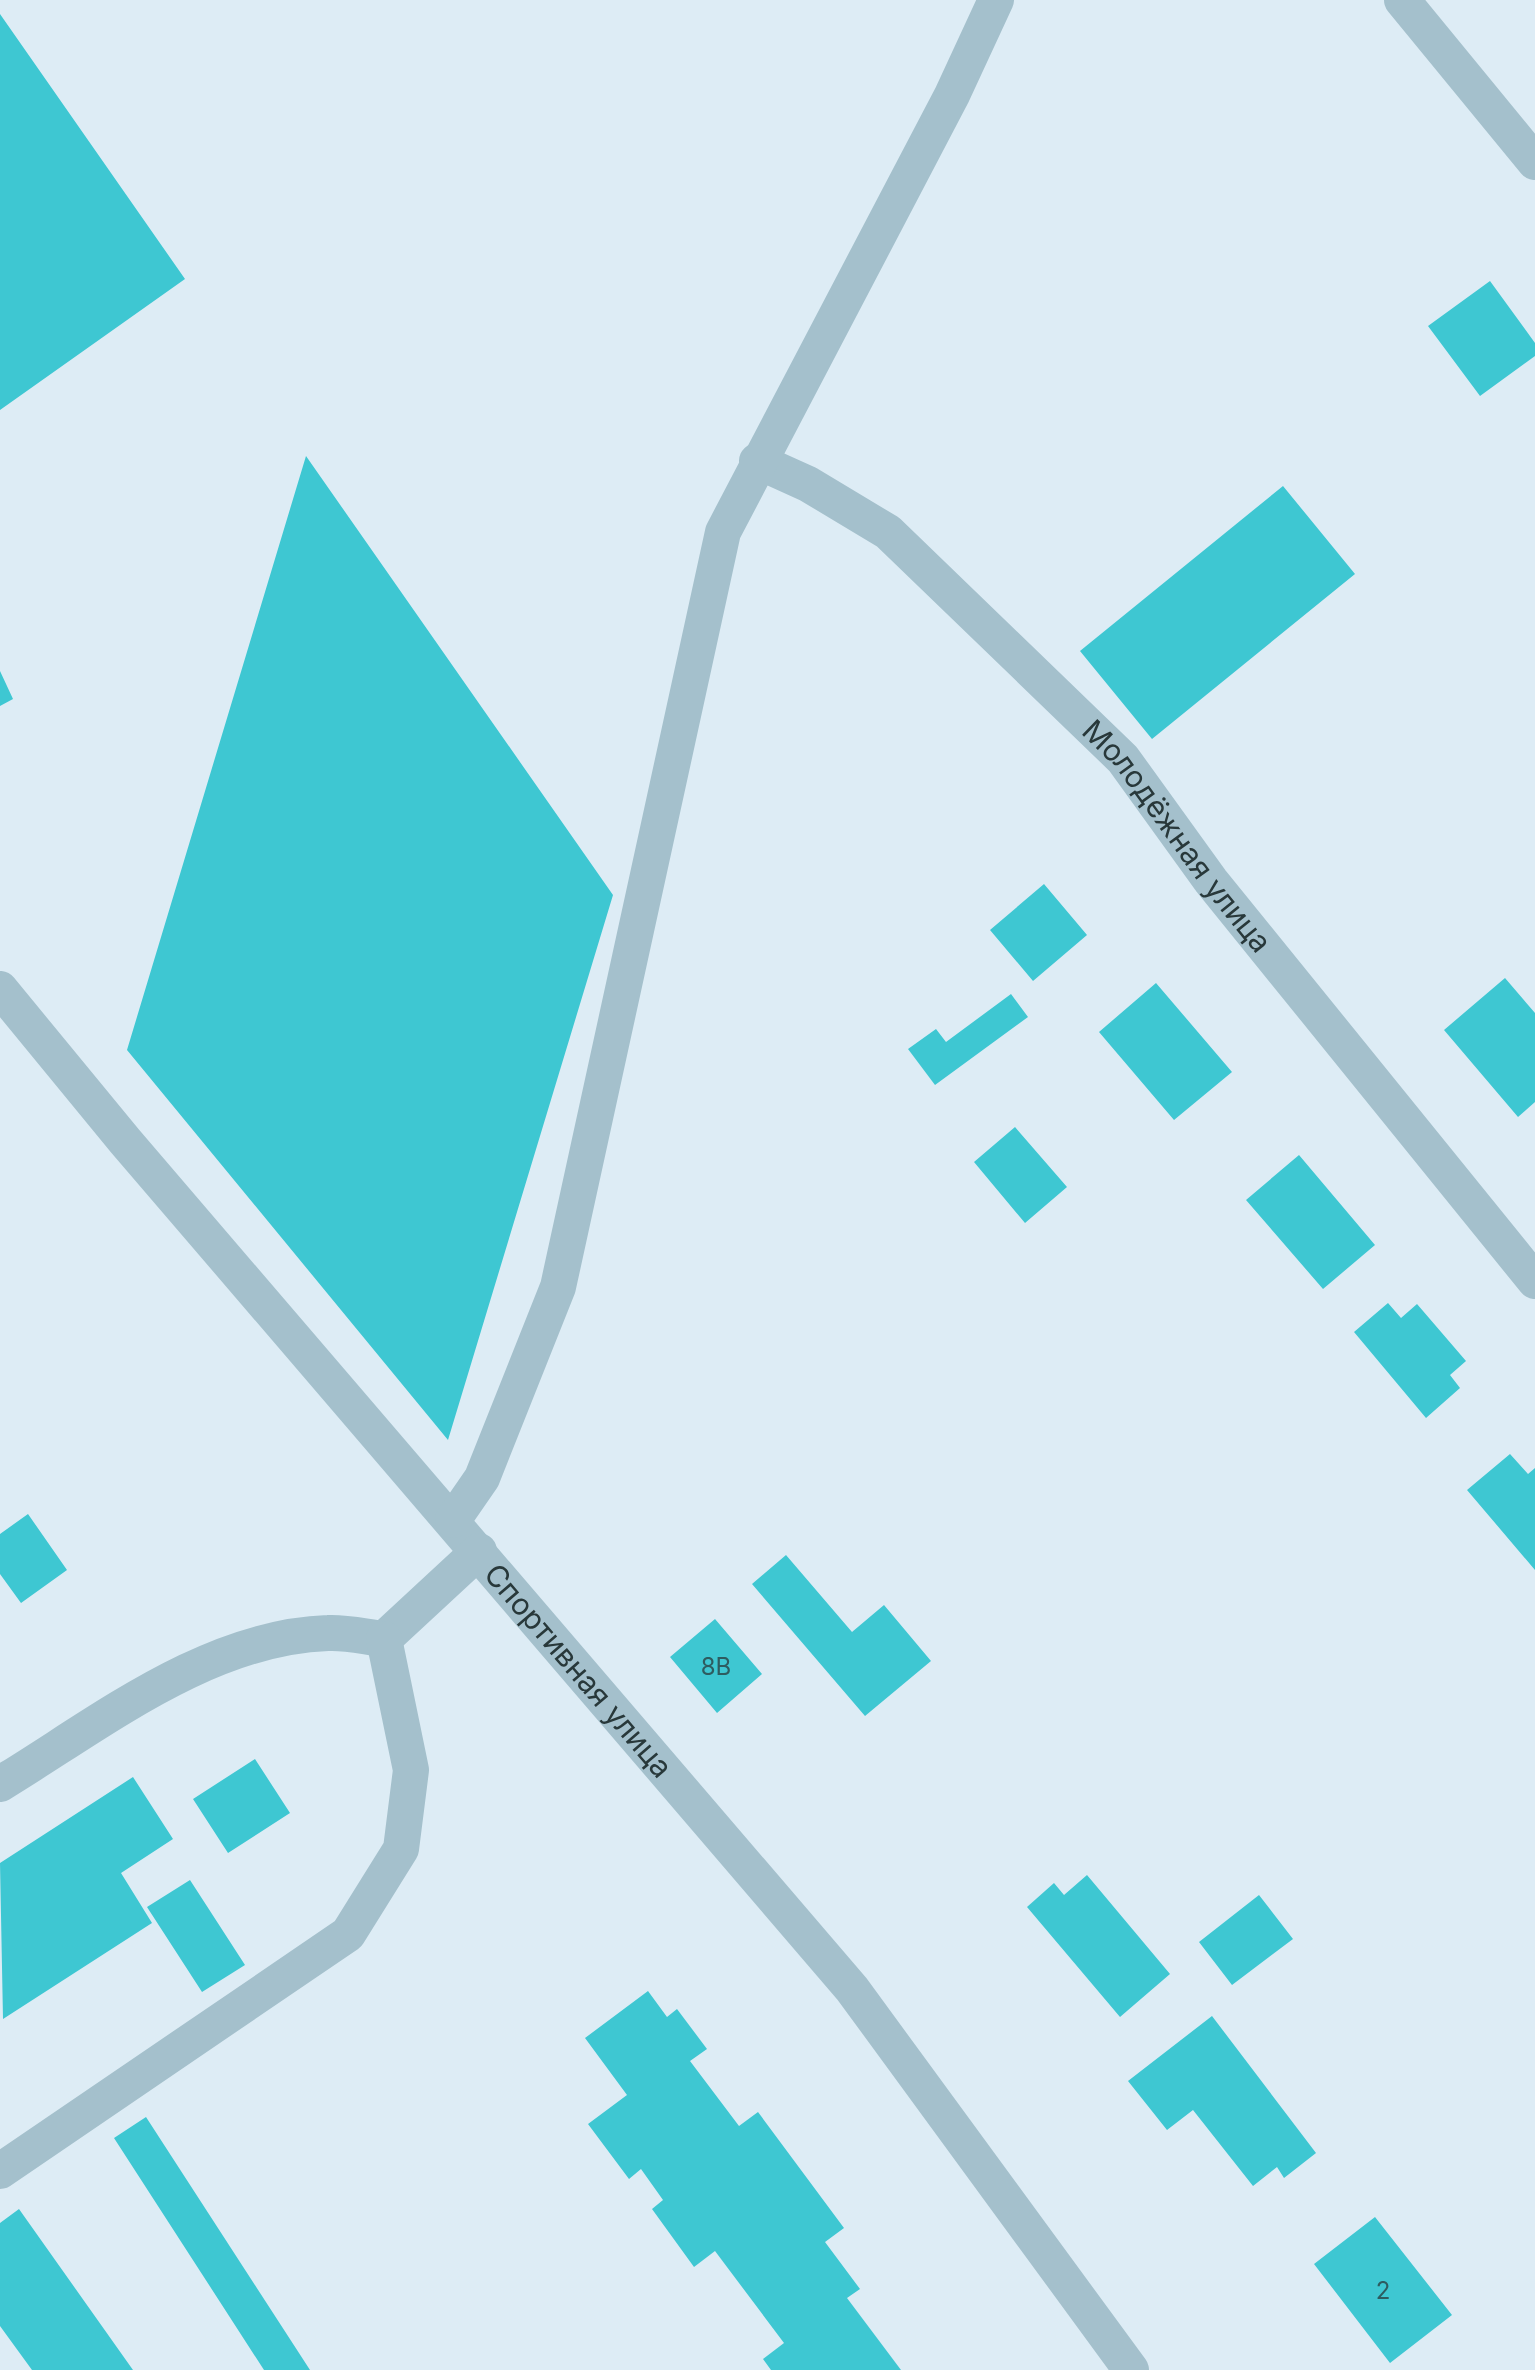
<svg xmlns="http://www.w3.org/2000/svg" width="1535" height="2370" viewBox="0 0 1535 2370" font-family="Inter,sans-serif">
<style>
.building{fill:#3ec7d2}
.lines{fill:none;stroke-linecap:round;stroke-linejoin:round}
.minor{stroke:#a4c0cc;stroke-width:36}
.labels{text-anchor:middle;dominant-baseline:central;stroke-width:12;stroke-linejoin:round;paint-order:stroke}
.number-label{font-size:24px;fill:#2e5c60}
.street-label{font-size:30px;fill:#28383a;stroke:#eaf5fc}
</style>
<rect width="100%" height="100%" fill="#ddecf5"/>
<path class="building" d="M0,14L185,279L0,410Z
M1490,281L1535,343V356L1480,396L1428,326Z
M306,456L613,895L448,1440L127,1050Z
M1283,486L1355,574L1152,739L1080,651Z
M0,671L13,699L0,706Z
M1044,884L1087,935L1033,981L990,930Z
M1505,978L1535,1013V1102L1518,1117L1444,1030Z
M1156,983L1232,1072L1174,1120L1099,1032Z
M1011,994L1028,1017L935,1085L908,1049L936,1029L946,1042Z
M1015,1127L1067,1187L1025,1223L974,1162Z
M1299,1155L1375,1245L1323,1289L1246,1200Z
M1388,1303L1401,1318L1417,1304L1466,1361L1450,1375L1460,1388L1426,1418L1354,1332Z
M1510,1454L1528,1474L1535,1468V1570L1467,1490Z
M28,1514L67,1570L21,1603L0,1574V1534Z
M786,1555L852,1632L884,1605L931,1661L865,1716L752,1584Z
M715,1619L762,1674L717,1713L670,1657Z
M255,1759L290,1813L228,1853L193,1799Z
M133,1777L173,1839L121,1873L152,1923L3,2019L0,1863Z
M1087,1875L1170,1974L1120,2017L1027,1907L1054,1883L1064,1895Z
M190,1880L245,1965L202,1992L147,1907Z
M1259,1895L1293,1939L1232,1985L1199,1942Z
M648,1991L667,2017L677,2009L707,2049L690,2061L739,2126L758,2112L844,2228L825,2242L860,2289L847,2298L901,2370H771L763,2359L784,2343L715,2251L694,2267L652,2209L663,2200L641,2169L629,2179L588,2124L627,2095L585,2038Z
M1212,2016L1316,2153L1284,2178L1277,2167L1253,2186L1193,2110L1167,2130L1128,2081Z
M146,2117L310,2370H264L114,2138Z
M19,2209L133,2370H32L0,2326V2223Z
M1375,2217L1452,2315L1390,2363L1314,2264Z"/>
<g class="lines">
<g class="minor">
<path d="M1402,0L1535,162"/>
<path id="s1" d="M757,461L808,484L888,532L1123,759L1211,881L1535,1281"/>
<path id="s2" d="M0,989L125,1141L852,1989L1131,2370"/>
<path d="M453,1520L482,1478L558,1287L723,532L952,95L996,0"/>
<path d="M0,1784C99,1724 207,1637 328,1633C346,1632 366,1637 384,1639L479,1551"/>
<path d="M0,2171L348,1934L401,1849L411,1770L384,1639"/>
</g>
</g>
<g class="labels">
<g class="number-label">
<text x="716" y="1666">8В</text>
<text x="1383" y="2290">2</text>
</g>
<g class="street-label">
<text stroke="none"><textPath href="#s1" startOffset="570">Молодёжная улица</textPath></text>
<text stroke="none"><textPath href="#s2" startOffset="894">Спортивная улица</textPath></text>
</g>
</g>
</svg>
